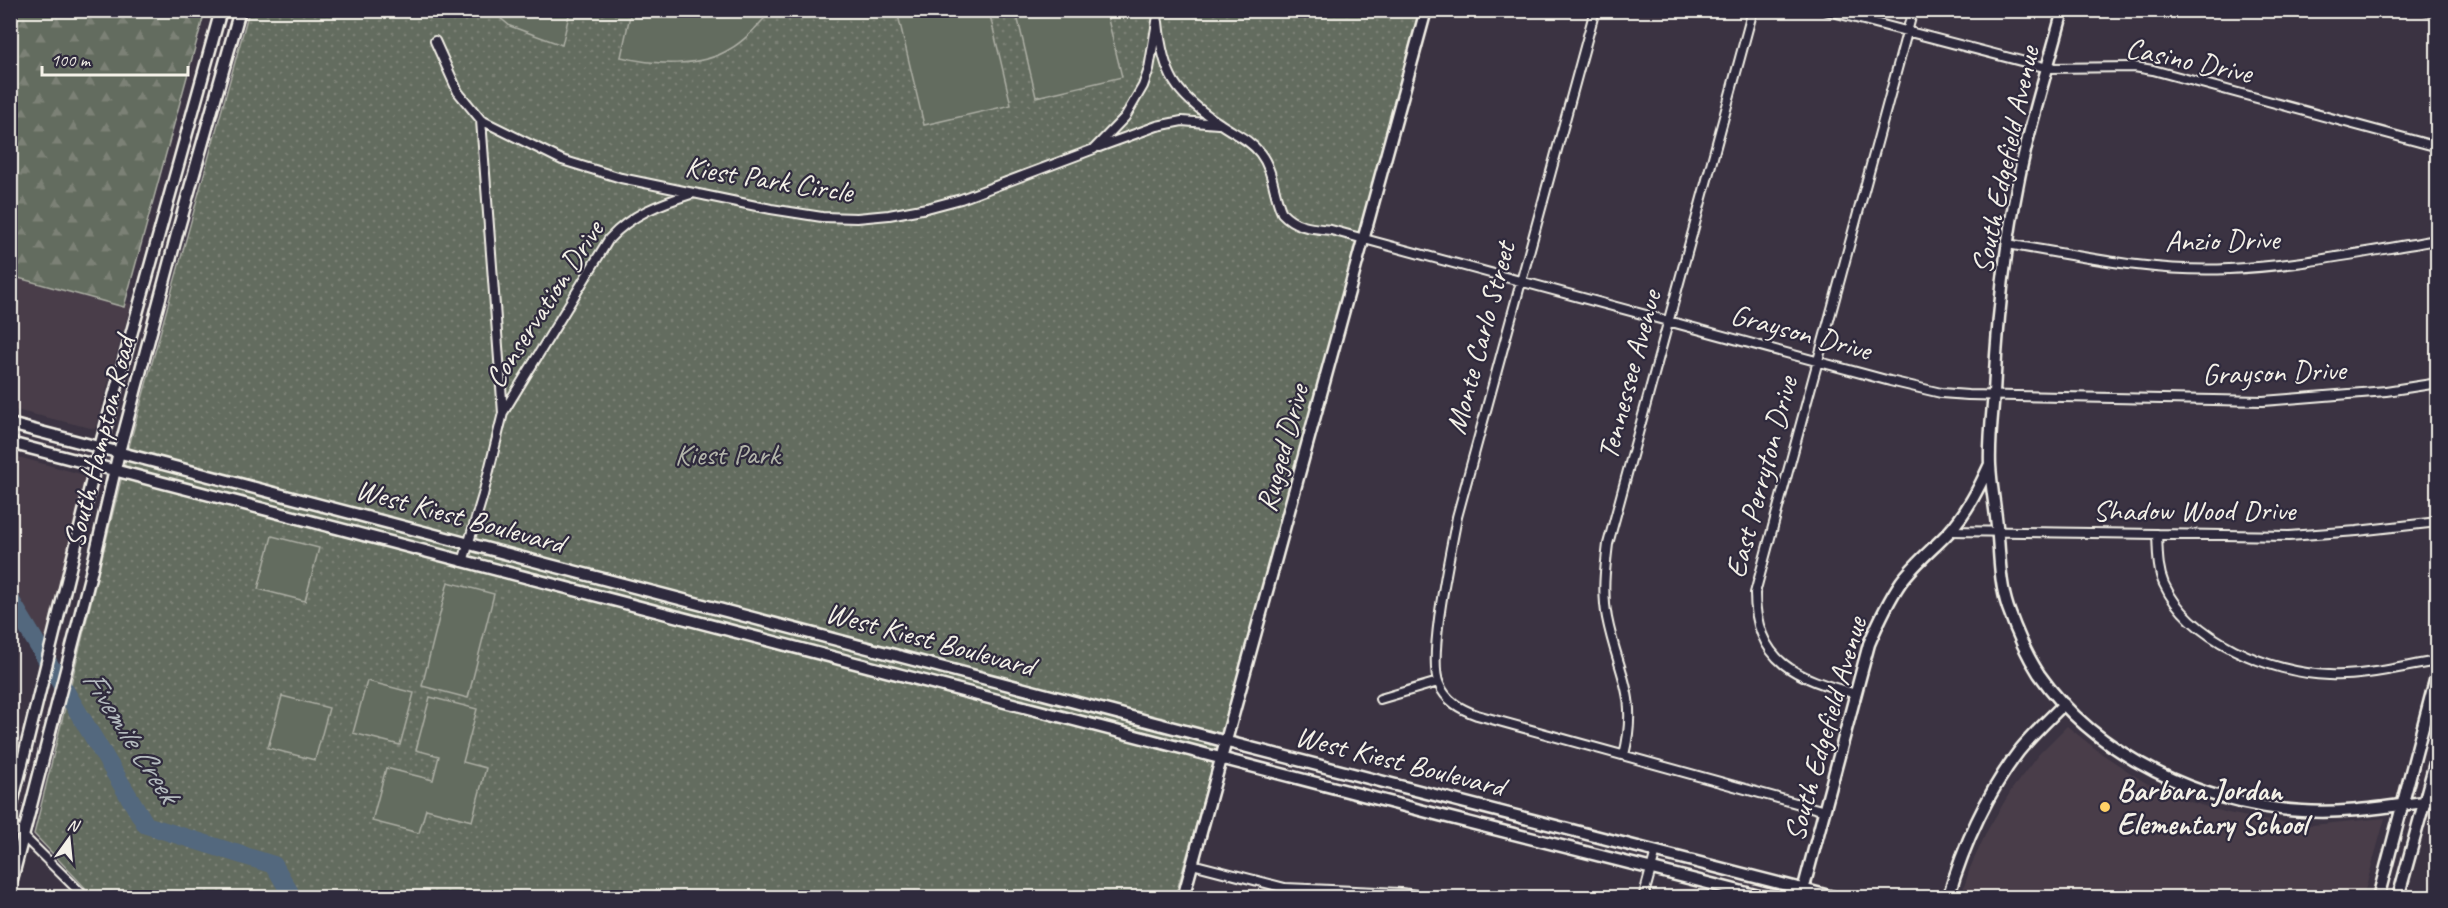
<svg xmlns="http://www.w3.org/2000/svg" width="2448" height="908" viewBox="0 0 2448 908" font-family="Caveat,sans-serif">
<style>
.built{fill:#493e49}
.forest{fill:url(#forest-firs);stroke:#acaea4;stroke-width:1.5}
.park{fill:url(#park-dots);stroke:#acaea4;stroke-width:1.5}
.garden{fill:#646c5f;stroke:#acaea4;stroke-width:1.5}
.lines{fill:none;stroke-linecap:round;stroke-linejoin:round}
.river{stroke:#52677e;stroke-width:18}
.street-casing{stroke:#f4f1e8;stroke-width:12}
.secondary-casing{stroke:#f4f1e8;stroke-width:15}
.street{stroke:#2f2a3d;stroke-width:8}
.secondary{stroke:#2f2a3d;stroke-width:10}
.poi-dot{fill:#ffd166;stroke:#2f2a3d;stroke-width:2}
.labels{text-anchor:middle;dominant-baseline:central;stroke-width:4.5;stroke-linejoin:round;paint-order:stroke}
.street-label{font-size:30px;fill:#f4f1e8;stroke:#2f2a3d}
.park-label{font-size:30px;fill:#b3b5aa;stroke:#2f2a3d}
.poi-label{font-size:30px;font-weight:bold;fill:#f4f1e8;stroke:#2f2a3d;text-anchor:start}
.water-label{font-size:32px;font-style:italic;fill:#b3babe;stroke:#2f2a3d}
</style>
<defs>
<pattern id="forest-firs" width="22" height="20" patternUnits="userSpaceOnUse" patternTransform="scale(1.5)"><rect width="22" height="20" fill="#646c5f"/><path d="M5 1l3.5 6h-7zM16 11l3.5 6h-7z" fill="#7b8176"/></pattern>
<pattern id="park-dots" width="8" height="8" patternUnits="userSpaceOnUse" patternTransform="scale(1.5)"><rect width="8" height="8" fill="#646c5f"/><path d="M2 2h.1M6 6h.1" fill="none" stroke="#7b8176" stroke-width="1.8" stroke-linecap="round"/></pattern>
</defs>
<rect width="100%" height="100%" fill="#3b3342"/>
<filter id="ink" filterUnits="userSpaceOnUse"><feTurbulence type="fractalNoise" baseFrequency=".0167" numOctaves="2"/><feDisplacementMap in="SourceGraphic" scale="12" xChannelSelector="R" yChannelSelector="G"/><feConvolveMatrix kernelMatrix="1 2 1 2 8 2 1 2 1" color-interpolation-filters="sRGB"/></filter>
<g filter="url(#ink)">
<path class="built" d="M10,273L131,304L95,429L11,409Z
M11,455L88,476L39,663L11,601Z
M2067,726L2102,754L2146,783L2187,801L2228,813L2263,820L2312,825L2385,818L2363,897H1961L1970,868L1987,831L2012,789L2039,754Z"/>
<path class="forest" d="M10,11H205L124,307L11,276Z"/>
<path class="park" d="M249,11H1419L1222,735L1175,897H94L34,834L132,435Z"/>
<path class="garden" d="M492,11H570L562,45L510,26Z
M631,11V10L771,11C759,24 746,40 730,49C700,68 654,65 621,57Z
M897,11H989L1011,105L924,125Z
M1016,11H1106L1122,77L1036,97Z
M272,536L319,548L305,601L258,589Z
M448,582L494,594L468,698L422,686Z
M367,681L414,693L400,745L353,733Z
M282,696L329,708L315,760L268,748Z
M430,697L477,709L463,762L486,768L472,821L426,809L419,833L372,821L386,768L433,780L439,756L416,750Z"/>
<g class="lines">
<path class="river" d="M10,599L146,825L274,865L293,898"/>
<defs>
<path id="street" d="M1595,10L1457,517C1451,550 1427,657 1439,684C1446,701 1460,709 1477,715L1825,811
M1825,10L2048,68L2134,67L2153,70L2438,147
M2426,10L2438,13
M1158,22C1163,75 1175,94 1219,123C1233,133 1249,139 1260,153C1274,171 1273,194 1282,213C1296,228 1312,228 1331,230L1890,381L1941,393L1968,395L2263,401L2386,391L2438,383
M435,41L458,92L481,120L562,160L621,178L771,209L822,217L857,218L889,215L927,208L961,199L1094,149L1125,117L1143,86L1149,69L1159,10
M1099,147L1157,126L1182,121L1218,124
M2007,244C2079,256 2155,273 2229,269C2299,266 2368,251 2438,240
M504,411L609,239C632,214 659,204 691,194
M1950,531L2289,536L2357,531L2438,522
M2157,534C2158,551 2157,568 2164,584C2190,640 2270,673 2329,675C2363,677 2404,666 2438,661
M463,562L483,495L503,413L481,120
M1856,694C1797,678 1755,663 1755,593L1913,10
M1380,699L1438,682
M1624,755C1639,694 1618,674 1607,618C1602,593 1605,569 1608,544L1753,10
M2424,802L2438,800
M10,823L86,898
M1192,864L1285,888L1401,893L1441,898
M1643,898L1656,851"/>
<path id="secondary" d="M2063,10C2048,68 2029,125 2018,183C2004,253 1997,322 1994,393C1992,417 1989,441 1990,465C1991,485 1995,506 1997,526C2000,554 1999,581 2008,608C2016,631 2026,654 2039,674C2097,757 2203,805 2302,811C2343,814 2384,807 2424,802
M10,424L1216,739L1837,898
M10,443L1439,815L1767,898
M10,812L100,447L221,10
M10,887L91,573L119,452L177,234L240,10
M1183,898L1426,10
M1801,898L1869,644C1878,623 1888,601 1901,582C1915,563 1933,549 1949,532C1967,512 1979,488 1990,464
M1948,898C1964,844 1985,796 2019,751C2033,734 2049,719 2064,704
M2378,898L2438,669
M2398,898L2438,752"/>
</defs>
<use href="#street" class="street-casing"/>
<use href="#secondary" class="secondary-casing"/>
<use href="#street" class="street"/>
<use href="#secondary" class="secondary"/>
</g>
</g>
<circle class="poi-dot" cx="2105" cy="807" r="6"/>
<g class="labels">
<g class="street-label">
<text transform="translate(2189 60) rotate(12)">Casino Drive</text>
<text transform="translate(2005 160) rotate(-78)">South Edgefield Avenue</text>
<text transform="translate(769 179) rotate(9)">Kiest Park Circle</text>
<text transform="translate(2222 240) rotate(-1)">Anzio Drive</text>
<text transform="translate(544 304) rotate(-57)">Conservation Drive</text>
<text transform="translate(1801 332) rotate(15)">Grayson Drive</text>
<text transform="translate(1480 338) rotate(-75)">Monte Carlo Street</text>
<text transform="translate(2274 372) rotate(-2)">Grayson Drive</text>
<text transform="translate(1629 375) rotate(-75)">Tennessee Avenue</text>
<text transform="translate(99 442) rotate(-76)">South Hampton Road</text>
<text transform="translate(1282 448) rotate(-75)">Rugged Drive</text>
<text transform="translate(1761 477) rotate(-75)">East Perryton Drive</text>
<text x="2194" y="510">Shadow Wood Drive</text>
<text transform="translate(460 516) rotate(15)">West Kiest Boulevard</text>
<text transform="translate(930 639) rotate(15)">West Kiest Boulevard</text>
<text transform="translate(1825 729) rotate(-74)">South Edgefield Avenue</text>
<text transform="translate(1400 761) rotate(14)">West Kiest Boulevard</text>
</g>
<g class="park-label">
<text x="727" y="454">Kiest Park</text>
</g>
<g class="poi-label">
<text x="2117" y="790">Barbara Jordan<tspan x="2117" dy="34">Elementary School</tspan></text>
</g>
<g class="water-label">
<text transform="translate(131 736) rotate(57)">Fivemile Creek</text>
</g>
</g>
<rect width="2448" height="908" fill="none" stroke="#2f2a3d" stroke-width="36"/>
<rect x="18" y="18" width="2412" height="872" fill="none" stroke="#f4f1e8" stroke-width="2" filter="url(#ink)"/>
<g transform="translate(69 839) rotate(15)" stroke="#2f2a3d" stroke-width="4.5" paint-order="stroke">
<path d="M0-4.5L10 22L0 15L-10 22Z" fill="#f4f1e8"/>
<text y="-9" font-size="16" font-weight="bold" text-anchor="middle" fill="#f4f1e8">N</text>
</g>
<path d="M42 66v9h146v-9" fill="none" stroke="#f4f1e8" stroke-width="3"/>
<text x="51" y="66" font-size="18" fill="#f4f1e8" stroke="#2f2a3d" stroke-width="4.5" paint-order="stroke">100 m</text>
</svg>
